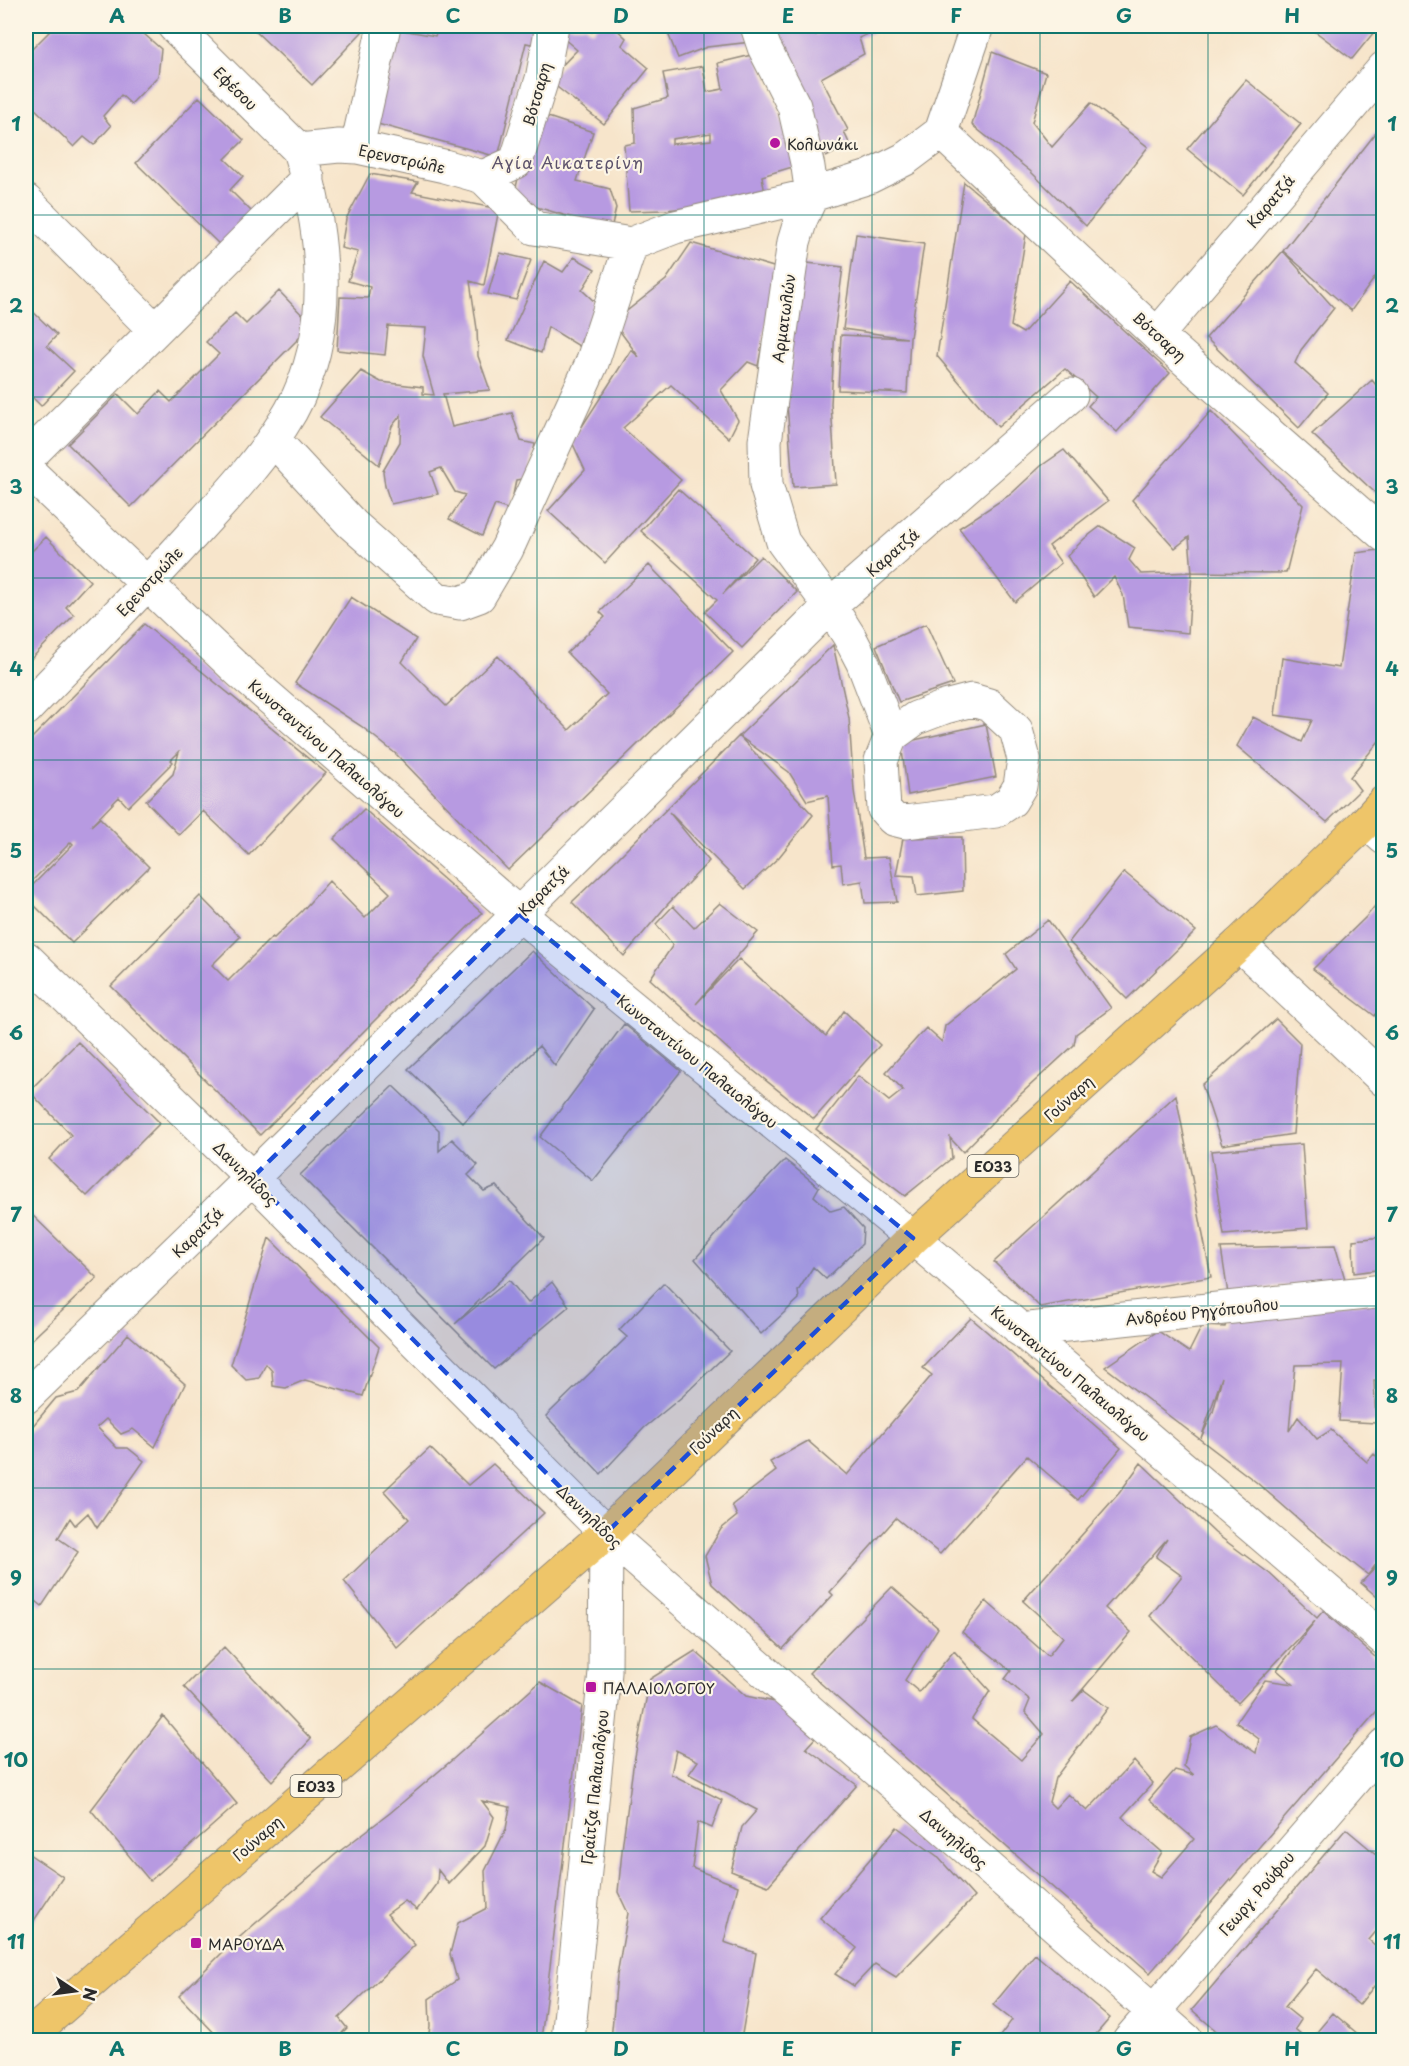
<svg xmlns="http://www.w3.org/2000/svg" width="1409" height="2066" viewBox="0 0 1409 2066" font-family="'Playpen Sans',sans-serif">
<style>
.building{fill:#b79ae1;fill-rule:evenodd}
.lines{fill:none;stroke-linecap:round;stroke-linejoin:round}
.minor-casing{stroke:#91887b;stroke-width:35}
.major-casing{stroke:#91887b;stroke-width:35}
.minor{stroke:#fff;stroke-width:33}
.major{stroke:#eec569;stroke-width:33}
.marked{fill:#1d4ed8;fill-opacity:0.2;stroke:#1d4ed8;stroke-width:4.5;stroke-dasharray:12 8;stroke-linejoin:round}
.grid{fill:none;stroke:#0f766e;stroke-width:1.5;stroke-opacity:0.55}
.poi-dot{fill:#b5179e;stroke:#fcf5e5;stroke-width:2}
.labels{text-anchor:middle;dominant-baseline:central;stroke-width:4.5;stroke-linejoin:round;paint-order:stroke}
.shield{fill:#fcf5e5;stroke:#6a6863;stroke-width:1.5}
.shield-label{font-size:14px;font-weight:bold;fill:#2b2b2b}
.street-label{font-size:15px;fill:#2b2b2b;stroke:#fcf5e5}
.poi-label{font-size:15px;fill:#2b2b2b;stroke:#fcf5e5;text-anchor:start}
.neighbourhood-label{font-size:16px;letter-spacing:1.5px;fill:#5c526b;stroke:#fcf5e5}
.neatline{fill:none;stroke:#0f766e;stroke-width:2}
.grid-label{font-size:20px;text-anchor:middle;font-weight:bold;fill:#0f766e}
</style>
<rect width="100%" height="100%" fill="#fcf5e5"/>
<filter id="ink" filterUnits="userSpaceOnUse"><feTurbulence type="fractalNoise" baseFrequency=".0167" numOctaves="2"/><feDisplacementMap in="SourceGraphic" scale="12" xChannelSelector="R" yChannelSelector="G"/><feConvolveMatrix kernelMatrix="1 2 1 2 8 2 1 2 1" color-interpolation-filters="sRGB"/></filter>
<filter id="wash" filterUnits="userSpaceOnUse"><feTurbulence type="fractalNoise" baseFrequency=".008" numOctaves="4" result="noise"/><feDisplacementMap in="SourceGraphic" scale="24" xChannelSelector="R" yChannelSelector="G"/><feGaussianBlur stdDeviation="1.35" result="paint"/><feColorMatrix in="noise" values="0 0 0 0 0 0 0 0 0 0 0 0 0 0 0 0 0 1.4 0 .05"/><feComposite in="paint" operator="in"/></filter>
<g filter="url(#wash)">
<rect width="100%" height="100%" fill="#f7e5cb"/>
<g id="blocks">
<path class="building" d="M55,26H135L161,49L158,76L131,104L121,95L103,116L111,126L94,145L84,137L74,147L26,100V55Z
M250,26H356L362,32L312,85Z
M441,26H545L541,46L526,43L498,157L374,123L397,29L435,36Z
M560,26H584L592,32L597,26H613L626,38L622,45L649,68L604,124L548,80L577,50L555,31Z
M665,26H744L751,42L707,47L678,58Z
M766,26H810L816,35L835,26H875L877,30L859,38L864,54L821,78L848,130L844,132L850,145L826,157Z
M1308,26H1379L1352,59Z
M992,52L1046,73L1032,122L1052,147L1091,103L1148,147L1086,226L1030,171L972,125Z
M756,54L799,165L762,176L766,200L665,210L629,211L624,145L635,143L634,108L668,98L663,73L703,66L707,92L723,89L718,63ZM711,133V140L672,144V139Z
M1246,80L1301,124L1243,195L1187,149Z
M199,97L244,140L225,159L243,176L230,190L254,214L222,247L136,163Z
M542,115L593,132L577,181L610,189L616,208L611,229L513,200L521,166Z
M1383,124V251L1380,254L1383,259V266L1351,311L1283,251L1334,308L1301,350L1295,363L1328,393L1299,428L1206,338L1283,251Z
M370,174L418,182L412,192L499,209L484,285L470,281L477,329L478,356L490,390L443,394L452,427L512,413L521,441L535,444L528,478L516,480L510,510L495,505L482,536L449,519L465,495L455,492L441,468L430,472L438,494L391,504L385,486L383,471L400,442L401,415L392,426L379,465L320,417L361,371L381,382L423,387V394L434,395L423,356L426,328L388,326L385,355L337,350L340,297L368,298L370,287L348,281L358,252L341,248L346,219Z
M964,182L1026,234L1011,326L1023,333L1070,281L1170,373L1117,432L1088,406L1096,397L1065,369L998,427L937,356Z
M856,234L924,244L910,338L907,393L838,390L841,335L907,338L843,329Z
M691,243L777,268L758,366L748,362L721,390L738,420L729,438L671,385L623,428L681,480L605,563L548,511L585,470L572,442L631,350L639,357L613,322L666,280Z
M500,253L531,260L516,300L488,294Z
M574,257L595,269L582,290L597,304L579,346L548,327L541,353L508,340L544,261L563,272Z
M798,262L843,267L835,328L831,404L836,484L793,487L787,403Z
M279,291L312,325L131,507L68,444L118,394L138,414L160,391L171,402L219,354L206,342L235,313L246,324Z
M26,305L57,335L47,346L74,371L41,406L26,391Z
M1372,380L1383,394V500L1312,434Z
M1211,411L1303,505L1286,573L1192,572L1189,537L1175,548L1132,500Z
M1064,450L1108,501L1049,546L1061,563L1015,602L959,528L1011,494L1041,466Z
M678,489L755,558L723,594L761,556L797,592L742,648L705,612L717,600L641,531Z
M1101,526L1135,548L1129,560L1141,574L1192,572L1188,633L1128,627L1123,595L1114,577L1094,597L1067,556L1084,539Z
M46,537L90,581L66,607L74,615L26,664V557Z
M1379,550L1383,554V736L1350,777L1360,790L1327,822L1237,746L1253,717L1302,742L1312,720L1275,715L1282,658L1339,668L1356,553Z
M649,565L733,652L508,870L396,754L361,726L295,683L351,597L416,639L402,662L446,706L498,656L569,730L607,694L567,653L605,617L600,612Z
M144,624L326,773L249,855L203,811L179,835L146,801L173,774L179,752L171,760L173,762L128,807L119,797L91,826L100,818L149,867L72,943L26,897V892L73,844L71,842L26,887V744Z
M926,624L953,684L899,702L876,646Z
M833,645L849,718L854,791L864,858L889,857L897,902L865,903L862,881L843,884L841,864L833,865L828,796L807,801L789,772L739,736L813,815L779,857L745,889L669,812L709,861L667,905L624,956L572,902L617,859L739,736Z
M986,724L996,777L908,795L901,743Z
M364,809L482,913L260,1135L111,986L200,896L240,937L212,965L228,981L272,937L274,938L302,911L329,881L365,918L390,893L334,839Z
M962,837L963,891L917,896L914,876L896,875L903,838Z
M1124,872L1196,931L1127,999L1069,942Z
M1383,896V1003L1375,1016L1313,969L1366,917Z
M720,903L758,932L696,1004L739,959L788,1004L826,1036L844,1011L880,1045L814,1119L739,1059L650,979L673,945L656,924L673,906L694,928Z
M1048,920L1111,1008L1076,1034L1074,1045L1010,1104L963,1152L950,1138L952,1158L905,1196L816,1129L858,1076L889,1101L903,1090L886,1072L926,1028L942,1042L945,1026L1016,969L1006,954Z
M532,951L594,1009L555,1066L539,1046L463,1123L408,1069Z
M1276,1019L1300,1043L1293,1134L1222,1145L1202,1085Z
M624,1024L681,1071L593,1181L540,1137Z
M78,1042L160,1123L87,1196L49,1159L71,1135L29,1091Z
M393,1086L439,1130V1151L452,1139L478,1165L468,1175L484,1191L496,1186L544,1238L455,1324L509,1280L528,1303L552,1282L569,1306L494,1369L300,1175Z
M1176,1095L1211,1277L1040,1307L994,1262Z
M1302,1144L1308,1228L1224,1235L1211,1151Z
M785,1160L819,1187L814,1196L831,1211L844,1207L863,1228L862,1244L826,1279L813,1267L798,1291L799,1299L761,1334L695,1259L743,1204Z
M26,1209L97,1278L26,1345Z
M1383,1237V1269L1354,1273L1353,1240Z
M269,1238L379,1347L363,1396L305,1380L286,1388L273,1386L272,1371L266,1364L259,1378L246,1380L231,1365Z
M1335,1245L1345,1279L1228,1294L1221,1248Z
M664,1283L730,1351L683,1396L644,1428L601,1474L546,1416L627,1337L619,1330Z
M1383,1301V1380H1374L1376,1423L1339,1421L1343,1364L1295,1365L1289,1431L1298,1417L1317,1439L1331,1430L1367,1462L1374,1454L1383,1462V1555L1368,1575L1311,1530L1256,1482L1105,1367L1158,1331L1189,1352L1202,1326L1225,1327L1228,1315ZM1222,1377L1213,1412L1201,1438Z
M971,1318L1121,1448L1078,1500L1027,1456L940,1554L896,1518L830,1592L833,1595L783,1649L712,1584L705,1556L721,1529L737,1516L732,1505L776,1471L770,1462L808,1441L847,1475L932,1375L923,1368Z
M128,1334L185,1384L155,1447L133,1429L121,1434L106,1419L97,1427L117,1448H128L144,1461L97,1528L88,1513L75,1525L70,1518L58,1538L78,1552L42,1606L36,1601L26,1614V1434L56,1398L78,1392Z
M430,1448L468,1485L493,1464L544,1513L397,1648L344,1581L409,1519L384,1491Z
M1141,1463L1215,1533L1270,1574L1317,1618L1323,1611L1383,1664V1704L1150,1973L809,1673L892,1587L938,1628L905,1680L919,1692L954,1651L990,1691L972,1719L1021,1760L1044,1734L1025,1712L1030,1700L1005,1679L1011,1671L962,1632L986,1601L1048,1656L1063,1637L1023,1601L1120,1492ZM1167,1539L1156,1557L1182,1576L1150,1616L1238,1703L1315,1621L1277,1670L1293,1684L1265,1680L1236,1722L1259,1739L1256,1753L1216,1725L1190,1737L1184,1766L1194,1775L1175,1770L1149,1800L1194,1839L1161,1877L1151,1871L1162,1852L1122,1817L1153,1783L1134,1761L1087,1811L1068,1794L1055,1808L1049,1802L1055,1778L1108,1708L1084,1690L1072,1702L1131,1632L1105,1608Z
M1383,1560V1602L1361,1583Z
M224,1647L311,1739L272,1781L184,1687Z
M695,1651L746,1696L775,1702L815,1738L806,1748L857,1785L768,1886L731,1871L742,1827L757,1810L689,1774L698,1761L676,1750L671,1774L722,1800L712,1828L698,1822L692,1868L738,1886L724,1942L756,1953L741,2040H611L617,1975L628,1913L618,1892L623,1841L633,1767L650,1679Z
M540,1682L582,1706L541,2040H428L430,2026L429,1999L457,1980L450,1954L458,1923L487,1908L485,1871L506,1829L510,1807L482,1801L494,1817L485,1846L449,1884L438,1870L437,1883L417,1910L405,1901L387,1914L415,1945L339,2018L347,2028L342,2033L349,2040H221L179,1996L223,1952L250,1928L336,1854L390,1813L452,1760Z
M163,1716L237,1804L150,1881L91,1810Z
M897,1827L937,1856L974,1897L896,1977L875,1964L854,1986L835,1974L857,1948L820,1918Z
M1346,1829L1383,1860V1923L1369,1940L1383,1952V1975L1359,2005L1316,1969L1285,2007L1301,2020L1295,2029L1308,2040H1227L1192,2010Z
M26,1852L63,1877L29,1928L26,1926Z
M1035,1954L1110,2018L1091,2040H997L1012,2020L993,2005Z
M1333,2013L1365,2040H1310Z"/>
</g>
</g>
<g filter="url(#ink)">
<use href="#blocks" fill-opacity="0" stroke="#91887b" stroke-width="1.5"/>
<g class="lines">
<defs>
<path id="minor" d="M174,26L299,150
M757,26L764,47L794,106L808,167L812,195L801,219L794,242L765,441L766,485L783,542L830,606L849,636L863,663L891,736L881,761L884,809L893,819L905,822L996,811L1011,801L1020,786L1024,759L1016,730L989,705L972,700L945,707L916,718L891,736
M941,132L1157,335L1384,535
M357,147L384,26
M483,177L516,162L542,79L552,26
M26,201L155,330
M1157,335L1384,68
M273,439L352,524L437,599L460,603L479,596L507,549L592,363L631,244
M26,459L308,178
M26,469L240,672L519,914L913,1238L1384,1639
M26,709C80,653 136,597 189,538C225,499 264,458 291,411C335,332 325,234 299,150L339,146L357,147L444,166L483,177L534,228L631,244L675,227L812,195L869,177L905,159L941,132L977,26
M1366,822L1384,838
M1239,944L1384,1080
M26,958L252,1178L606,1533L1186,2040
M1020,1330L1384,1291
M26,1397L252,1178L830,606L1071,395
M568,2040L605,1672L606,1533
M1129,2040L1384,1745"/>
<path id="major" d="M26,2039L606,1533L913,1238L1239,944L1366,822L1384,802"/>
</defs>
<use href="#minor" class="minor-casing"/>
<use href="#major" class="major-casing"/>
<use href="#minor" class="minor"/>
<use href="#major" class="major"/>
</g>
</g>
<path class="marked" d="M519,914L913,1238L606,1533L252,1178Z"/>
<path class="grid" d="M201,26V2040M369,26V2040M537,26V2040M704,26V2040M872,26V2040M1040,26V2040M1208,26V2040M26,215H1384M26,397H1384M26,578H1384M26,760H1384M26,942H1384M26,1124H1384M26,1306H1384M26,1488H1384M26,1669H1384M26,1851H1384"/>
<g class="poi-dot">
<circle cx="775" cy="143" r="6"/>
<rect x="585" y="1681" width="12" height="12" rx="3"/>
<rect x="190" y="1937" width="12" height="12" rx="3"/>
</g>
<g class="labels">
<g class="shield">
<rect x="967.5" y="1155" width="51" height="22" rx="4.5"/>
<rect x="290.5" y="1775" width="51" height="22" rx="4.5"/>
</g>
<g class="shield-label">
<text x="993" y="1166">ΕΟ33</text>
<text x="316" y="1786">ΕΟ33</text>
</g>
<g class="street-label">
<text transform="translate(236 88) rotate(45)">Εφέσου</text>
<text transform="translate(536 94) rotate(-74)">Βότσαρη</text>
<text transform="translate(402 158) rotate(12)">Ερενστρώλε</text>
<text transform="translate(1270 201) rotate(-50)">Καρατζά</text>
<text transform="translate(783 318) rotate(-82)">Αρματωλών</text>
<text transform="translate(1160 336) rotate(42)">Βότσαρη</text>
<text transform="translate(892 552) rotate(-41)">Καρατζά</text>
<text transform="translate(149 581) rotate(-47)">Ερενστρώλε</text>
<text transform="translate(327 748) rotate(41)">Κωνσταντίνου Παλαιολόγου</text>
<text transform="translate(543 890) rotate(-45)">Καρατζά</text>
<text transform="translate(698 1061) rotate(39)">Κωνσταντίνου Παλαιολόγου</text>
<text transform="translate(1068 1098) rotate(-42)">Γούναρη</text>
<text transform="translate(246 1173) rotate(45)">Δανιηλίδος</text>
<text transform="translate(197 1232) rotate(-44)">Καρατζά</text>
<text transform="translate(1202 1311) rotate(-6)">Ανδρέου Ρηγόπουλου</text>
<text transform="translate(1071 1373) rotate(40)">Κωνσταντίνου Παλαιολόγου</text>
<text transform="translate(713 1430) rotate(-44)">Γούναρη</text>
<text transform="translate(590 1516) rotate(44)">Δανιηλίδος</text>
<text transform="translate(594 1787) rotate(-84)">Γραίτζα Παλαιολόγου</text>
<text transform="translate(257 1838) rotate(-41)">Γούναρη</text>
<text transform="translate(954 1838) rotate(41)">Δανιηλίδος</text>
<text transform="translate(1256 1893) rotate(-49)">Γεωργ. Ρούφου</text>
</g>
<g class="poi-label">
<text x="787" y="143">Κολωνάκι</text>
<text x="603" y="1687">ΠΑΛΑΙΟΛΟΓΟΥ</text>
<text x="208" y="1943">ΜΑΡΟΥΔΑ</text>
</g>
<g class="neighbourhood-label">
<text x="568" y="162">Αγία Αικατερίνη</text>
</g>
</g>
<rect width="1409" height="2066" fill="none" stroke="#fcf5e5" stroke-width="66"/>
<g transform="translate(75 1991) rotate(103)" stroke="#fcf5e5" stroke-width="4.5" paint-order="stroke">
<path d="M0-4.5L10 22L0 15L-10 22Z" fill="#2b2b2b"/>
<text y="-9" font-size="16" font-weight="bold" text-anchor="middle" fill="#2b2b2b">N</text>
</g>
<rect x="33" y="33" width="1343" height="2000" class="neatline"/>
<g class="grid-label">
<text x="117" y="23">A</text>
<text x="285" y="23">B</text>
<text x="453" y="23">C</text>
<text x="621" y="23">D</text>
<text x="788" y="23">E</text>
<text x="956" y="23">F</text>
<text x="1124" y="23">G</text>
<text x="1292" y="23">H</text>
<text x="16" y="131">1</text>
<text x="1392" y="131">1</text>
<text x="16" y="313">2</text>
<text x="1392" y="313">2</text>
<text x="16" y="494">3</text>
<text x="1392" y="494">3</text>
<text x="16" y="676">4</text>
<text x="1392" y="676">4</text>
<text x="16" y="858">5</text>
<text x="1392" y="858">5</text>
<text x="16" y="1040">6</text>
<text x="1392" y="1040">6</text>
<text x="16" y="1222">7</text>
<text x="1392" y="1222">7</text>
<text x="16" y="1403">8</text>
<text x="1392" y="1403">8</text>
<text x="16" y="1585">9</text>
<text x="1392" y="1585">9</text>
<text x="16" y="1767">10</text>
<text x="1392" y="1767">10</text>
<text x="16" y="1949">11</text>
<text x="1392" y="1949">11</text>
<text x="117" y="2056">A</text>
<text x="285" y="2056">B</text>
<text x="453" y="2056">C</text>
<text x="621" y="2056">D</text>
<text x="788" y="2056">E</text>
<text x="956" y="2056">F</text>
<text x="1124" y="2056">G</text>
<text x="1292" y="2056">H</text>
</g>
</svg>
